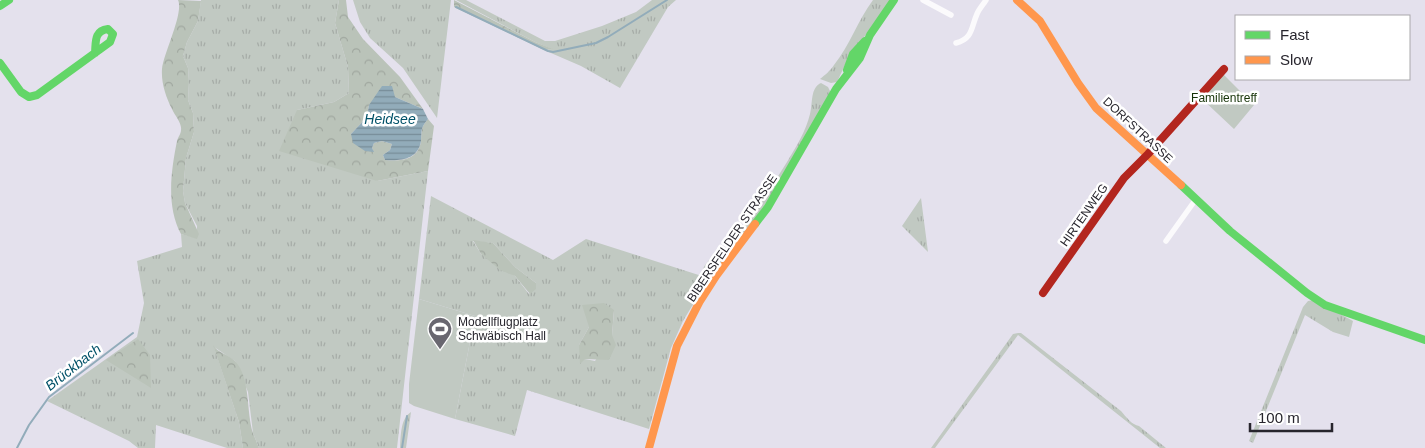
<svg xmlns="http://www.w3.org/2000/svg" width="1425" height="448" viewBox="0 0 1425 448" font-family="Arial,sans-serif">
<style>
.grass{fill:url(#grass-tufts);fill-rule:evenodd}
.forest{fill:url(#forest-crowns)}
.park{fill:#c1c9c2}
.water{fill:url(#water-rules)}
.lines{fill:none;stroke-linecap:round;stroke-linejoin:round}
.stream{stroke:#92acba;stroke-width:2}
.street{stroke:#fbfafc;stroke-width:5.5}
.fast{stroke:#63d668;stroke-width:8}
.slow{stroke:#ff974d;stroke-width:8}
.jam{stroke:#b3261e;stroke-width:8}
.labels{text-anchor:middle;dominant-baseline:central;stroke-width:5;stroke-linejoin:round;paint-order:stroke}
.park-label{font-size:12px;fill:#163308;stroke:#fff}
.street-label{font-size:12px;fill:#27252d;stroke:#fff}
.poi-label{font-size:12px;fill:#27252d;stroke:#fff;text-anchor:start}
.water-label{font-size:14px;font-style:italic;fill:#005168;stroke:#fff}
</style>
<defs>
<pattern id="grass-tufts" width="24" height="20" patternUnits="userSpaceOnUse" patternTransform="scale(1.25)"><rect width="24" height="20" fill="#c1c9c2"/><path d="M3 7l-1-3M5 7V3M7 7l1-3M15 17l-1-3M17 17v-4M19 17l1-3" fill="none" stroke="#a6aca7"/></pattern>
<pattern id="forest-crowns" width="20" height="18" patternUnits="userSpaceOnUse" patternTransform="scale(1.25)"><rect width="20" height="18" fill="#bac3b9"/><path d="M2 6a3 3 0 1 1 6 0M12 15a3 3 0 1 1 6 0" fill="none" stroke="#a0a79f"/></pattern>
<pattern id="water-rules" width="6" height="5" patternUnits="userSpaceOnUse" patternTransform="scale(1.25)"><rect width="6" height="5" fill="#92acba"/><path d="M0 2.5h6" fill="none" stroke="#778c98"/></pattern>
</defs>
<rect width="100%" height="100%" fill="#e4e1ed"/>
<path class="grass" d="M201,0H339L335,23L348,67L349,93L334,102L297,110L377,181L428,171L397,448H259L253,433L248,392L235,361L214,347L239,422L243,448H227L156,425L155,448H138L129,441L47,401L137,337L144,303L137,261L182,247L181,234L197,238V226L185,203L183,191L186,158L194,132L193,113L188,100L189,82L188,68L183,56L187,42L198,21Z
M353,0H451L437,118L403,68L370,38L360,22Z
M456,0H466L545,41H555L602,26L636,12L652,0H676L668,7L620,88L581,66L544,50L552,49L535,42Z
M873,0H891L865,36L851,52L837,82L831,83L820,79C825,75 831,70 834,65C850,45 858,20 873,0Z
M821,83L828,87L831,93L781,182L715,274L704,272L703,269C708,257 720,255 728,246C750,220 769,191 787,162C796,147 806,131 810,114C813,103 810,88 821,83Z
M431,196L553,260L586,239L705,277L707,281L683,321L671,348L649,429L527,390L515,436L455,419L475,316L419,299ZM473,241L493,243L515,267L536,283L529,294L515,276L481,254ZM614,311L612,335L595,361L585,359L579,345L589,327Z
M921,198L928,252L902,226Z
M1314,300L1353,321L1349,337L1333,332L1305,315L1253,443L1249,441L1303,307L1308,301Z
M1018,333H1021L1121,411C1126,417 1132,425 1139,426L1166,448H1160L1018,335L935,448H931L1013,334Z
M411,412L406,448H400C401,436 400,419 411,412Z"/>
<path class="forest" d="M178,0L201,1L198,21L187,42L183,56L188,68L189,82L188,100L193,113L194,132L186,158L183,191L185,203L199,234L197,239L181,234C166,206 171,171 177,141C178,137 181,134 181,130C182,123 175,116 172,109C166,97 161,83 162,69C164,52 184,13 178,0Z
M339,0H346L348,17L363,39L400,77L423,109L395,97L369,105L367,117L351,134L373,151L372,148L374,143L382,141L392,144L390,150L383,155L385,160C400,161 418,161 421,141C422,130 420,129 428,119L434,126L428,171L377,181L279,151L297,110L334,102L349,93L348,67L335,23Z
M454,0L535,42L553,49L544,50L454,7Z
M473,240L493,243L515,267L536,283V289L530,294L515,276L500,270L481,254Z
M604,303L614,310L612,335L616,345L609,360L585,359L580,364L579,345L589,327L582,305Z
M138,339L150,355L151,388L106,360Z
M213,345C218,353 228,354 235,361C251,378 246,412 253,433C255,438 257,443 259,448H243L239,422Z"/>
<path class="park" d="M1223,74L1254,105L1234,129L1201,98Z
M419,299L475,316L455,419L414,406L409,403V384Z"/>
<path class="water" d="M382,86H392L395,97L423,109L428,119C420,129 422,130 421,141C418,160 400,161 385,160L383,155L390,150L392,144L382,141L374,143L372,148L374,152L365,151L353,143L351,134L367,117L369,105Z"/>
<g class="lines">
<path class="stream" d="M456,7L548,51L553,52L596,43L608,37L667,0
M17,448L29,425L49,397L133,333
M402,448L407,416"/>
<path class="street" d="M923,0L951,15
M956,43C973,39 971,27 977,14C979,9 983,5 986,0
M1166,241L1196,199"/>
<path class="fast" d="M0,6L9,0
M0,63L21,92L29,97L37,95L110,42L113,34L108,29C94,31 96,41 95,53
M847,70L853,54L865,41
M1181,185L1230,231L1307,293L1325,305L1425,340
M755,224L768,207L836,89L860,58L870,35L894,0"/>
<path class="slow" d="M1017,0L1040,21L1078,83L1096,108L1181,185
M649,448L677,346L700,301L716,276L755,224"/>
<path class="jam" d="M1043,293L1124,178L1148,154L1224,69"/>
</g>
<defs>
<symbol id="stadium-pin" viewBox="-11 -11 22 30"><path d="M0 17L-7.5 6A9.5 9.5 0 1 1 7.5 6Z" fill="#696770" stroke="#fff"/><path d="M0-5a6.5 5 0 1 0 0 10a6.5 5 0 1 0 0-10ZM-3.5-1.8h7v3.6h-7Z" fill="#fff"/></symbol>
</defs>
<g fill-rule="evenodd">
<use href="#stadium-pin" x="426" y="315" width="28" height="38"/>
</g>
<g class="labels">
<g class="park-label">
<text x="1224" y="98">Familientreff</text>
</g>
<g class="street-label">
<text transform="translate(1138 130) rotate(43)">DORFSTRASSE</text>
<text transform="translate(1084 215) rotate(-55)">HIRTENWEG</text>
<text transform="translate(732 238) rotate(-56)">BIBERSFELDER STRASSE</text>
</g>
<g class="poi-label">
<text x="458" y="322">Modellflugplatz<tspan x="458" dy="14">Schwäbisch Hall</tspan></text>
</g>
<g class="water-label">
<text x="390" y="119">Heidsee</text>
<text transform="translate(73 367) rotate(-38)">Brückbach</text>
</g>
</g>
<rect x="1235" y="15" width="175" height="65" fill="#ffffff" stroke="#a9a8ab"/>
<rect x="1245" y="31" width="25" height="8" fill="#63d668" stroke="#a9a8ab"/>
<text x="1280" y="40" font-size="15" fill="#27252d">Fast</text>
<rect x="1245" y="56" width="25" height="8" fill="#ff974d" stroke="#a9a8ab"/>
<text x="1280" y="65" font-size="15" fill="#27252d">Slow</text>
<path d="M1250 423v8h82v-8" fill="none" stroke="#27252d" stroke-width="2.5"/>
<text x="1258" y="423" font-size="15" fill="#27252d" stroke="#ffffff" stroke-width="4" paint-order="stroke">100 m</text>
</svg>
